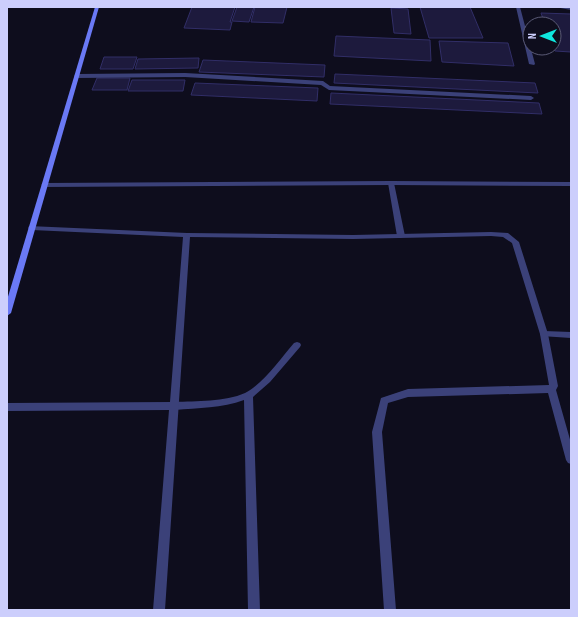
<svg xmlns="http://www.w3.org/2000/svg" width="578" height="617" viewBox="0 0 578 617" font-family="'Sofia Sans Condensed',sans-serif">
<style>
.building{fill:#1d1a3d;stroke:#312e67}
.lines{fill:none;stroke-linecap:round;stroke-linejoin:round}
.lane{fill:#3b4179;fill-rule:evenodd}
.street{fill:#3b4179;fill-rule:evenodd}
.secondary{fill:#6a79f5;fill-rule:evenodd}
</style>
<rect width="100%" height="100%" fill="#0e0d1d"/>
<path class="building" d="M192,7H235L230,22H232L230,30L184,28Z
M237,7H254L249,22L232,21Z
M255,7H287L283,23L251,22Z
M420,7H470L483,38H429Z
M391,8L408,9L411,34L394,33Z
M541,13L571,14V52L555,51L554,24H545Z
M336,36L430,40L431,61L334,56Z
M439,41L508,43L514,66L442,62Z
M104,57H137L133,69H100Z
M199,58L198,68L135,69L138,59Z
M203,60L325,65L324,77L199,72Z
M335,74L535,83L538,93L334,83Z
M97,78H130L127,90H92Z
M132,80H185L183,91H128Z
M195,83L318,88L317,101L191,95Z
M331,93L539,103L542,114L330,104Z"/>
<g class="lines">
<path class="lane" d="M555,7L571,8V10Z
M185,73L323,81L330,86L531,96L534,98L531,100L329,90L321,85L185,77L77,78L74,76L77,74Z
M391,181L394,183L405,236L401,238L397,236L388,183Z
M544,331L571,332V338L541,336L540,334L541,332Z
M297,342L300,343L301,345L300,347L270,382L253,397L260,610H248L244,400C222,408 198,408 175,410L172,409L170,406L172,403L175,402C196,401 225,402 245,393C263,384 281,358 294,343Z"/>
<path class="street" d="M516,7H520L535,64L534,65L529,64Z
M391,181L571,182V186L391,185L44,187L41,185L44,183Z
M29,226L187,233L353,235L491,232L508,233L519,242L548,334L558,386L556,390L571,443V464L568,463L566,460L548,393L408,397L388,403L382,432L396,610H384L372,432L381,398L408,389L549,385L540,334L512,243L503,237L491,236L353,239L190,237L165,610H153L169,410L7,411V403L170,402L183,237L32,230H29L28,228Z"/>
<path class="secondary" d="M95,7H99L11,313L7,316V300Z"/>
</g>
<rect width="578" height="617" fill="none" stroke="#cccefc" stroke-width="16"/>
<g transform="translate(542 36) rotate(270)"><circle r="19" fill="#0e0d1d" stroke="#5a5a76"/>
<path d="M0-3L7 15L0 10L-7 15Z" fill="#0fe6de"/>
<text y="-6" font-size="11" font-weight="bold" text-anchor="middle" fill="#cccefc">N</text>
</g>
</svg>
